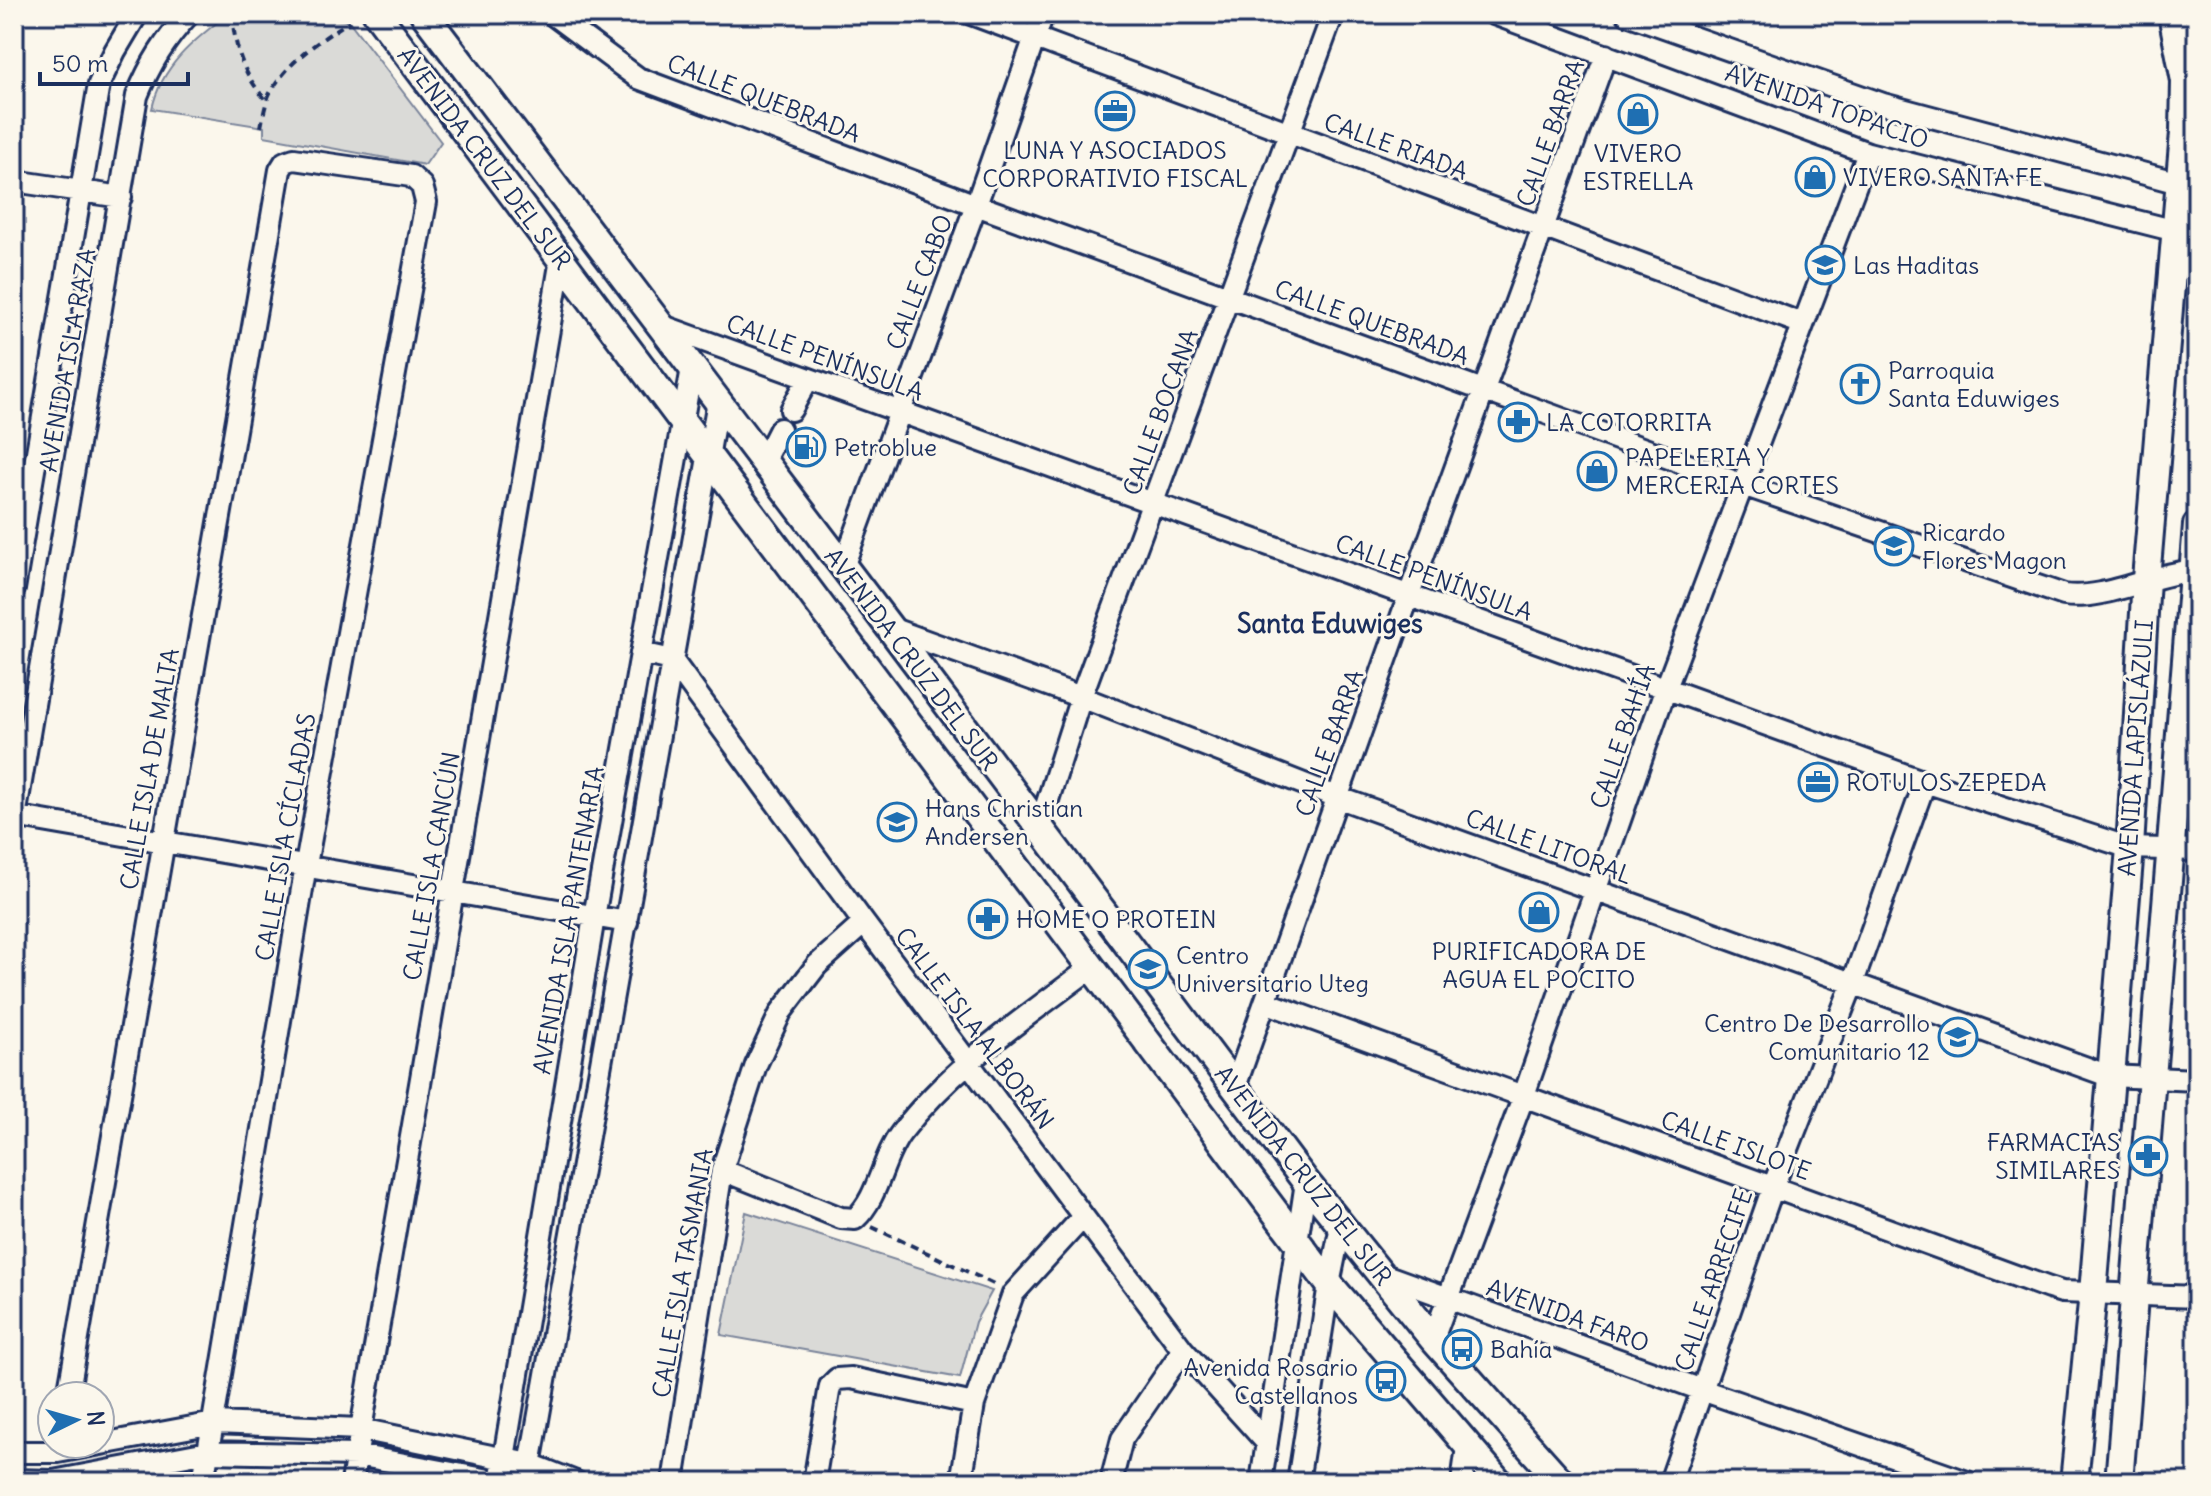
<svg xmlns="http://www.w3.org/2000/svg" width="2211" height="1496" viewBox="0 0 2211 1496" font-family="Delius,sans-serif">
<style>
.green{fill:#dadad7;stroke:#7a849a;stroke-width:2}
.lines{fill:none;stroke-linecap:round;stroke-linejoin:round}
.minor-casing{stroke:#1b2f5e;stroke-width:26}
.major-casing{stroke:#1b2f5e;stroke-width:32}
.path{stroke:#1b2f5e;stroke-width:4;stroke-dasharray:8 6;stroke-linecap:butt}
.minor{stroke:#fbf7ec;stroke-width:20}
.major{stroke:#fbf7ec;stroke-width:26}
.labels{text-anchor:middle;dominant-baseline:central;stroke-width:6;stroke-linejoin:round;paint-order:stroke}
.street-label{font-size:24px;fill:#1b2f5e;stroke:#fbf7ec}
.poi-label{font-size:24px;fill:#1b2f5e;stroke:#fbf7ec;text-anchor:start}
.neighbourhood-label{font-size:26px;font-weight:bold;fill:#1b2f5e;stroke:#fbf7ec}
</style>
<rect width="100%" height="100%" fill="#fbf7ec"/>
<filter id="ink" filterUnits="userSpaceOnUse"><feTurbulence type="fractalNoise" baseFrequency=".0125" numOctaves="2"/><feDisplacementMap in="SourceGraphic" scale="16" xChannelSelector="R" yChannelSelector="G"/><feConvolveMatrix kernelMatrix="1 2 1 2 8 2 1 2 1" color-interpolation-filters="sRGB"/></filter>
<g filter="url(#ink)">
<path class="green" d="M228,14H303L349,21L441,142L425,165L264,136V127L152,109C161,66 194,40 228,14Z
M746,1212L992,1291L975,1322L960,1378L721,1335Z"/>
<g class="lines">
<defs>
<path id="minor" d="M552,14L638,78L976,205L1743,485L2064,595C2104,601 2154,573 2197,570
M971,14L1803,324
M1494,14L1868,153L2176,231L2197,233
M1627,14L1883,104L2179,183L2197,185
M14,181L121,197
M660,325L1925,782L2130,848L2197,850
M791,410L808,379
M764,460L780,429
M843,567L976,205L1043,14
M14,589L99,84L115,51L137,14
M890,628L1081,697L1337,797L2109,1076L2197,1080
M641,653L672,660L864,923L1183,1350L1267,1443
M14,816L627,922
M14,823L137,96C150,64 165,40 189,14
M1039,828L1081,697L1333,14
M1265,1002L2049,1288L2062,1292L2197,1297
M1235,1087L1409,595L1606,55
M722,1170L841,1218L855,1219C879,1197 882,1158 901,1133C953,1065 1025,1018 1092,967
M1379,1273L1702,1390L1967,1482
M1433,1339L1524,1095L1666,688L1868,153
M68,1396L280,170L285,162L294,159L411,176L422,186L426,202L306,865L203,1482
M14,1452H58L214,1423L360,1429L530,1464L576,1482
M14,1480L53,1481L208,1452L357,1455L500,1482
M352,1482L561,259
M500,1482L594,917L692,368
M527,1482L718,401
M673,1482L722,1170L756,1065L781,1012L817,965L864,923
M814,1482L830,1386L837,1379L851,1378L974,1404
M961,1482L974,1404L1013,1294L1083,1217
M1111,1482L1122,1439L1183,1350
M1261,1482L1306,1182
M1298,1482L1329,1284L1341,1226
M1462,1482L1467,1447
M1670,1482L1773,1187L1852,985L1925,782"/>
<path id="major" d="M377,14L1329,1284L1499,1482
M424,14L890,628L1306,1182L1433,1339L1561,1482
M2074,1482L2093,1293L2130,848L2146,579L2184,132L2185,81L2172,14
M2119,1482L2197,525"/>
</defs>
<use href="#minor" class="minor-casing"/>
<use href="#major" class="major-casing"/>
<path class="path" d="M232,14C235,49 243,75 267,101
M261,127C263,117 265,105 269,95C287,62 318,41 350,21
M872,1227L998,1286"/>
<use href="#minor" class="minor"/>
<use href="#major" class="major"/>
</g>
</g>
<defs>
<symbol id="office-ring" viewBox="-11 -11 22 22"><circle r="9.5" fill="#fbf7ec" stroke="#1f6fb2" stroke-width="1.5"/><path d="M-6-3h4V-5.5h4V-3h4V5H-6ZM-1-4.5V-3h2v-1.5ZM-6 0V1H6V0Z" fill="#1f6fb2"/></symbol>
<symbol id="shop-ring" viewBox="-11 -11 22 22"><circle r="9.5" fill="#fbf7ec" stroke="#1f6fb2" stroke-width="1.5"/><path d="M-5-2.5h2.3a2.7 3.5 0 0 1 5.4 0H5L5.5 6h-11ZM-1.5-2.5h3a1.5 2.3 0 0 0-3 0Z" fill="#1f6fb2"/></symbol>
<symbol id="school-ring" viewBox="-11 -11 22 22"><circle r="9.5" fill="#fbf7ec" stroke="#1f6fb2" stroke-width="1.5"/><path d="M0-5L7-2L0 1L-7-2ZM-4 1L0 2.5L4 1V4Q0 6-4 4Z" fill="#1f6fb2"/></symbol>
<symbol id="church-ring" viewBox="-11 -11 22 22"><circle r="9.5" fill="#fbf7ec" stroke="#1f6fb2" stroke-width="1.5"/><path d="M-1.2-6h2.4v3.5h3.3v2.4h-3.3V6h-2.4V-.1h-3.3v-2.4h3.3Z" fill="#1f6fb2"/></symbol>
<symbol id="pharmacy-ring" viewBox="-11 -11 22 22"><circle r="9.5" fill="#fbf7ec" stroke="#1f6fb2" stroke-width="1.5"/><path d="M-2-6h4v4h4v4h-4v4h-4v-4h-4v-4h4Z" fill="#1f6fb2"/></symbol>
<symbol id="fuel-ring" viewBox="-11 -11 22 22"><circle r="9.5" fill="#fbf7ec" stroke="#1f6fb2" stroke-width="1.5"/><path d="M-5.5-6h7V0h2V4h1.3V-2.5L3-4.5l.8-.8L6-3V5H2.5V1h-1V6h-7ZM-4.2-4.7v3.2H.2V-4.7Z" fill="#1f6fb2"/></symbol>
<symbol id="university-ring" viewBox="-11 -11 22 22"><circle r="9.5" fill="#fbf7ec" stroke="#1f6fb2" stroke-width="1.5"/><path d="M0-5L7-2L0 1L-7-2ZM-4 1L0 2.5L4 1V4Q0 6-4 4Z" fill="#1f6fb2"/></symbol>
<symbol id="bus-ring" viewBox="-11 -11 22 22"><circle r="9.5" fill="#fbf7ec" stroke="#1f6fb2" stroke-width="1.5"/><path d="M-5-6H5V4H4V6H2V4H-2V6H-4V4H-5ZM-3.5-4V0h7V-4ZM-3.5 1.2v1.5H-2V1.2ZM2 1.2v1.5H3.5V1.2Z" fill="#1f6fb2"/></symbol>
</defs>
<g fill-rule="evenodd">
<use href="#office-ring" x="1093" y="89" width="44" height="44"/>
<use href="#shop-ring" x="1616" y="92" width="44" height="44"/>
<use href="#shop-ring" x="1793" y="155" width="44" height="44"/>
<use href="#school-ring" x="1803" y="243" width="44" height="44"/>
<use href="#church-ring" x="1838" y="362" width="44" height="44"/>
<use href="#pharmacy-ring" x="1496" y="400" width="44" height="44"/>
<use href="#fuel-ring" x="784" y="425" width="44" height="44"/>
<use href="#shop-ring" x="1575" y="449" width="44" height="44"/>
<use href="#school-ring" x="1872" y="524" width="44" height="44"/>
<use href="#office-ring" x="1796" y="760" width="44" height="44"/>
<use href="#school-ring" x="875" y="800" width="44" height="44"/>
<use href="#shop-ring" x="1517" y="890" width="44" height="44"/>
<use href="#pharmacy-ring" x="966" y="897" width="44" height="44"/>
<use href="#university-ring" x="1126" y="947" width="44" height="44"/>
<use href="#school-ring" x="1936" y="1015" width="44" height="44"/>
<use href="#pharmacy-ring" x="2126" y="1134" width="44" height="44"/>
<use href="#bus-ring" x="1440" y="1327" width="44" height="44"/>
<use href="#bus-ring" x="1364" y="1359" width="44" height="44"/>
</g>
<g class="labels">
<g class="street-label">
<text transform="translate(764 98) rotate(21)">CALLE QUEBRADA</text>
<text transform="translate(1827 106) rotate(19)">AVENIDA TOPACIO</text>
<text transform="translate(1550 133) rotate(-70)">CALLE BARRA</text>
<text transform="translate(1396 146) rotate(20)">CALLE RIADA</text>
<text transform="translate(485 158) rotate(53)">AVENIDA CRUZ DEL SUR</text>
<text transform="translate(919 282) rotate(-69)">CALLE CABO</text>
<text transform="translate(1372 322) rotate(20)">CALLE QUEBRADA</text>
<text transform="translate(825 357) rotate(20)">CALLE PENÍNSULA</text>
<text transform="translate(67 360) rotate(-80)">AVENIDA ISLA RAZA</text>
<text transform="translate(1160 412) rotate(-70)">CALLE BOCANA</text>
<text transform="translate(1434 577) rotate(20)">CALLE PENÍNSULA</text>
<text transform="translate(912 659) rotate(53)">AVENIDA CRUZ DEL SUR</text>
<text transform="translate(1622 736) rotate(-71)">CALLE BAHÍA</text>
<text transform="translate(1329 743) rotate(-70)">CALLE BARRA</text>
<text transform="translate(2135 748) rotate(-86)">AVENIDA LAPISLÁZULI</text>
<text transform="translate(149 769) rotate(-80)">CALLE ISLA DE MALTA</text>
<text transform="translate(285 837) rotate(-80)">CALLE ISLA CÍCLADAS</text>
<text transform="translate(1549 846) rotate(20)">CALLE LITORAL</text>
<text transform="translate(431 866) rotate(-80)">CALLE ISLA CANCÚN</text>
<text transform="translate(568 920) rotate(-80)">AVENIDA ISLA PANTENARIA</text>
<text transform="translate(975 1028) rotate(53)">CALLE ISLA ALBORÁN</text>
<text transform="translate(1736 1145) rotate(20)">CALLE ISLOTE</text>
<text transform="translate(1304 1175) rotate(52)">AVENIDA CRUZ DEL SUR</text>
<text transform="translate(682 1273) rotate(-80)">CALLE ISLA TASMANIA</text>
<text transform="translate(1713 1280) rotate(-71)">CALLE ARRECIFE</text>
<text transform="translate(1568 1315) rotate(20)">AVENIDA FARO</text>
</g>
<g class="poi-label">
<text x="1115" y="150" text-anchor="middle">LUNA Y ASOCIADOS<tspan x="1115" dy="28">CORPORATIVIO FISCAL</tspan></text>
<text x="1638" y="153" text-anchor="middle">VIVERO<tspan x="1638" dy="28">ESTRELLA</tspan></text>
<text x="1843" y="177">VIVERO SANTA FE</text>
<text x="1853" y="265">Las Haditas</text>
<text x="1888" y="370">Parroquia<tspan x="1888" dy="28">Santa Eduwiges</tspan></text>
<text x="1546" y="422">LA COTORRITA</text>
<text x="834" y="447">Petroblue</text>
<text x="1625" y="457">PAPELERIA Y<tspan x="1625" dy="28">MERCERIA CORTES</tspan></text>
<text x="1922" y="532">Ricardo<tspan x="1922" dy="28">Flores Magon</tspan></text>
<text x="1846" y="782">ROTULOS ZEPEDA</text>
<text x="925" y="808">Hans Christian<tspan x="925" dy="28">Andersen</tspan></text>
<text x="1016" y="919">HOME O PROTEIN</text>
<text x="1539" y="951" text-anchor="middle">PURIFICADORA DE<tspan x="1539" dy="28">AGUA EL POCITO</tspan></text>
<text x="1176" y="955">Centro<tspan x="1176" dy="28">Universitario Uteg</tspan></text>
<text x="1930" y="1023" text-anchor="end">Centro De Desarrollo<tspan x="1930" dy="28">Comunitario 12</tspan></text>
<text x="2120" y="1142" text-anchor="end">FARMACIAS<tspan x="2120" dy="28">SIMILARES</tspan></text>
<text x="1490" y="1349">Bahía</text>
<text x="1358" y="1367" text-anchor="end">Avenida Rosario<tspan x="1358" dy="28">Castellanos</tspan></text>
</g>
<g class="neighbourhood-label">
<text x="1330" y="623">Santa Eduwiges</text>
</g>
</g>
<rect width="2211" height="1496" fill="none" stroke="#fbf7ec" stroke-width="48"/>
<rect x="24" y="24" width="2163" height="1448" fill="none" stroke="#1b2f5e" stroke-width="3" filter="url(#ink)"/>
<g transform="translate(76 1420) rotate(85)"><circle r="38" fill="#fbf7ec" stroke="#a1a7b3" stroke-width="2"/>
<path d="M0-6L14 30L0 20L-14 30Z" fill="#1f6fb2"/>
<text y="-12" font-size="22" font-weight="bold" text-anchor="middle" fill="#1b2f5e">N</text>
</g>
<path d="M40 72v12h148v-12" fill="none" stroke="#1b2f5e" stroke-width="4"/>
<text x="52" y="72" font-size="24" fill="#1b2f5e" stroke="#fbf7ec" stroke-width="6" paint-order="stroke">50 m</text>
</svg>
